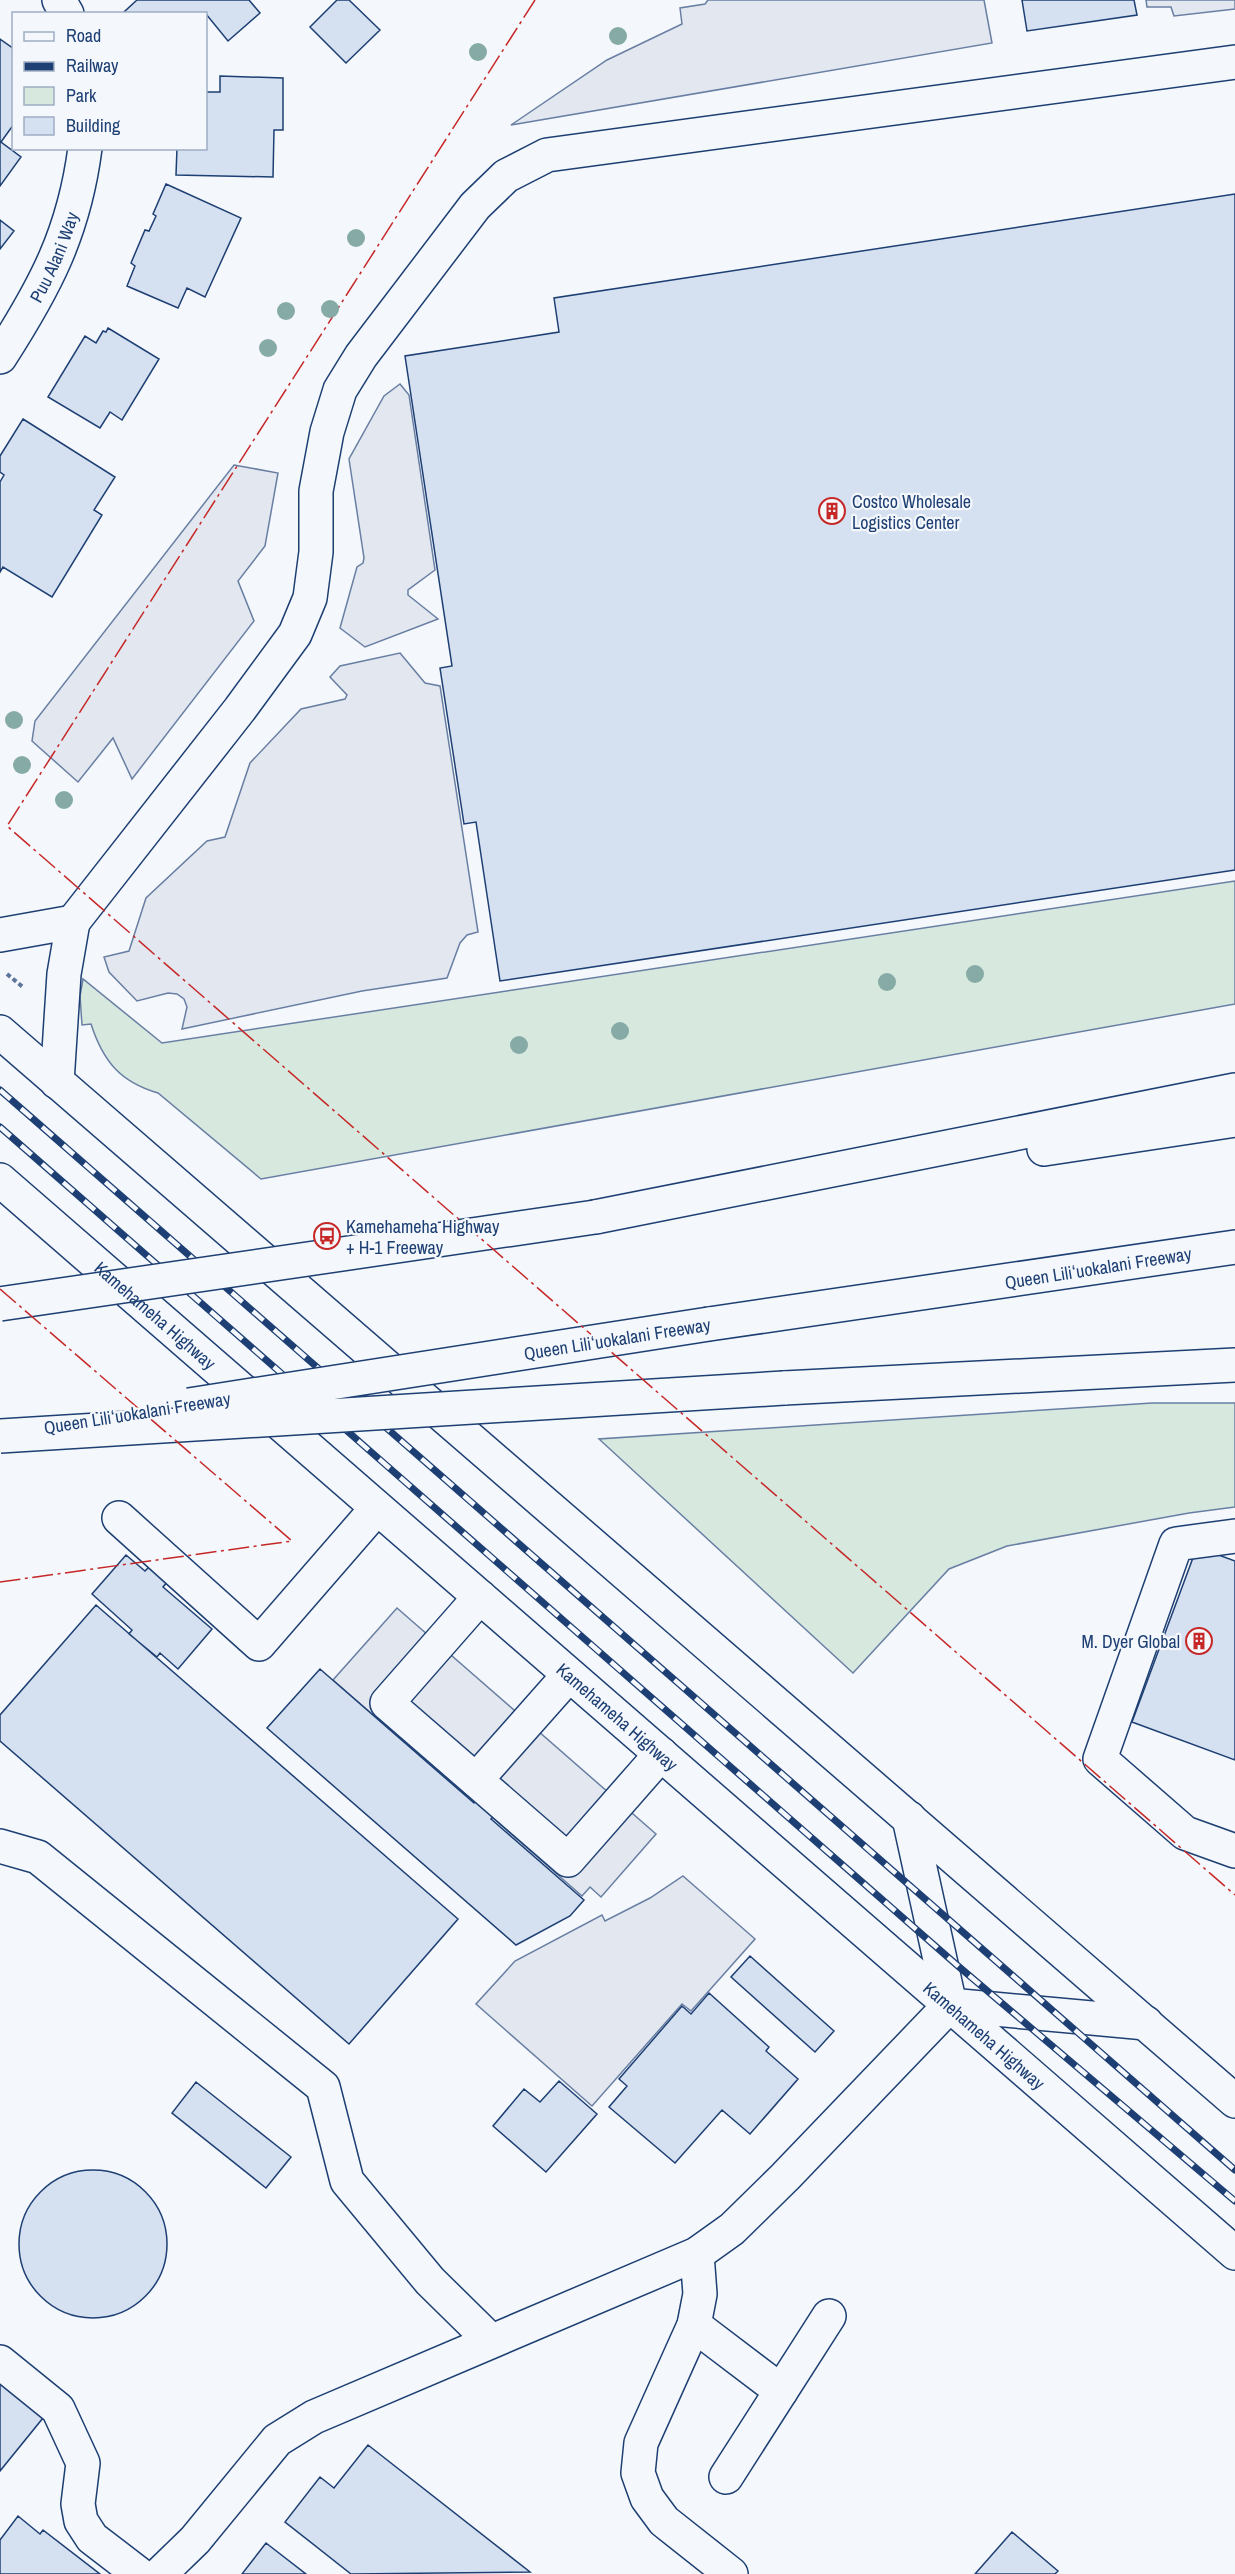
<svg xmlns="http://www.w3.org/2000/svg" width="1235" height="2574" viewBox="0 0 1235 2574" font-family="'Archivo Narrow',sans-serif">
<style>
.green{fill:#d7e8df;stroke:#687fa3;stroke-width:1.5}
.parking{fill:#e3e8f0;stroke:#687fa3;stroke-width:1.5}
.building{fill:#d5e0f0;stroke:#1d3f73;stroke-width:1.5}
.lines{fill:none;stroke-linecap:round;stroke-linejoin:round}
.minor-casing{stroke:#1d3f73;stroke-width:36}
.major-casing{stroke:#1d3f73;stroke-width:36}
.highway-casing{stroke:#1d3f73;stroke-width:36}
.path{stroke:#5e769c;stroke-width:4;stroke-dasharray:4.5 3;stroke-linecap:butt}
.minor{stroke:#f4f7fb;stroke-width:33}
.major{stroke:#f4f7fb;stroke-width:33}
.highway{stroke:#f4f7fb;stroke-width:33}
.rail-casing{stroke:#1d3f73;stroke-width:7}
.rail{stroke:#f4f7fb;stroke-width:4.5;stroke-dasharray:14;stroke-linecap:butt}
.highway-bridge-casing{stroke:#1d3f73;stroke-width:36;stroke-linecap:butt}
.highway-bridge{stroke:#f4f7fb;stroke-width:33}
.power{stroke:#c62828;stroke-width:1.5;stroke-dasharray:21 4.5 3 4.5;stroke-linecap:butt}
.tree{fill:#86aba6}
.labels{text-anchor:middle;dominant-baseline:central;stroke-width:4.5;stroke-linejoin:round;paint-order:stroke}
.street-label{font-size:18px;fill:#1d3f73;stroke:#f4f7fb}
.poi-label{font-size:18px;fill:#1d3f73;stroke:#f4f7fb;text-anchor:start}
</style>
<rect width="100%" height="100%" fill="#f4f7fb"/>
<path class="green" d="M1235,881V1004L261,1179L158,1093C120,1082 103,1061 91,1024L82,1025L80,996L83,979L162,1043Z
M1152,1403H1235V1507L1189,1513L1007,1546L949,1569L853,1673L599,1439Z"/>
<path class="parking" d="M708,0H984L992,43L511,125L607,60L682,24L680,8L705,4Z
M1146,0H1235V9L1174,16L1171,7H1147Z
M400,384L409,395L435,570L408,590V595L438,619L365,647L340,628L357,567L363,563L364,558L349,459L384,396Z
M234,465L278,473L265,546L238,581L254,621L132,779L113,738L78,782L32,741L35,721Z
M400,653L425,683L440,686L478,932L467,935L460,943L447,978L362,991L182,1029L187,1007L184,999L177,994L168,993L137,1001L109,972L104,957L129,951L146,898L207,841L225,837L250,763L301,709L345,699L347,695L330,677L340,666Z
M397,1608L656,1834L601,1897L590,1887L582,1896L493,1818L499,1812L480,1795L473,1802L333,1680Z
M683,1876L755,1939L691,2011L682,2004L592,2106L476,2004L515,1961L602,1915L605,1921L650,1898Z"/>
<path class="building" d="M137,0H249L260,13L228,41L206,14H125L124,12Z
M337,0H349L380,30L346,63L310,27Z
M1022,0H1134L1137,15L1027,31Z
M0,39L14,49V124L1,142L21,157L0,186Z
M220,76L283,78V130H274L273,177L176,175L177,148H206V92H220Z
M166,184L241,218L205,297L187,288L178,308L127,286L135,266L131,263L145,230L149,231L156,216L153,214Z
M1235,194V870L500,981L476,822L464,824L440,668L452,666L405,356L559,332L554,298Z
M0,220L14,231L0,249Z
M108,328L159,359L122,420L110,412L100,428L48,397L85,336L96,343L103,331L106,332Z
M23,419L115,477L94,510L102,515L52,597L3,567L0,572V482L4,475L0,472V456Z
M1197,1547L1235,1561V1760L1132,1722Z
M126,1555L145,1571L151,1565L169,1580L163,1587L212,1629L178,1669L160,1653L157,1657L129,1634L132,1630L92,1594Z
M96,1605L458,1919L349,2044L0,1741V1715Z
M320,1669L474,1803L480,1796L498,1811L491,1819L584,1900L570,1916L516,1945L267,1728Z
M750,1956L834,2031L815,2052L731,1977Z
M709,1993L769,2047L766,2051L798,2079L750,2134L722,2110L675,2163L609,2107L627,2086L619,2079L682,2006L691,2014Z
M559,2081L597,2114L546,2172L493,2126L524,2089L540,2102Z
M196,2082L291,2157L266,2188L172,2113Z
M19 2244a74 74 0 1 1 148 0a74 74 0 1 1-148 0Z
M0,2376L47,2413L0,2471Z
M368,2445L530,2572L351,2574L285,2522L320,2477L334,2488Z
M18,2516L40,2534L43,2530L100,2574H0V2540Z
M1012,2532L1058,2571L1055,2574H975Z
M266,2543L306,2574H242Z"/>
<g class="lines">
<defs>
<g id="minor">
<path d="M59,0L67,14"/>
<path id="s1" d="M0,357C45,287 74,233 85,148"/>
<path d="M73,922L240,709L295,634L310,598L316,552V491L327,432L340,390L361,356L475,206L506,176L547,155L1235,62"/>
<path d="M0,935L73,922L64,974L57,1082"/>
<path d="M119,1518L259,1644L377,1508"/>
<path d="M1235,1536L1176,1544L1100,1759L1185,1833L1235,1851"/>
<path d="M480,1597L387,1703L568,1860L661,1754"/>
<path d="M476,1780L569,1675"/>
<path d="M0,1846L38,1857L323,2087L347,2181L430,2281L491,2341"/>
<path d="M697,2254L700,2294L694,2325L641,2443L638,2473L647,2498L664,2521L731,2574"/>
<path d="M694,2325L781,2391"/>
<path d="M0,2362L58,2409L83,2463L78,2504L81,2521L92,2538L139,2574"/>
<path d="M726,2477L829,2316"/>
<path d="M160,2574L195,2540L277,2440L314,2417L697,2254L732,2229L785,2177L950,2005"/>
</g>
<g id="major">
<path d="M0,1032L1235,2101"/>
<path id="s2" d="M0,1180L1235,2253"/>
<path d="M909,1818L950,2005"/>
<path d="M950,2005L1146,2023"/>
</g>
<path id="highway" d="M1044,1149L1235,1120
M595,1217L1235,1090
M709,1324L1235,1247
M784,1388L1235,1365"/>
</defs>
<use href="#minor" class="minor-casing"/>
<use href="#major" class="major-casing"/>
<use href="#highway" class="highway-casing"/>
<path class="path" d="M7,974L24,988"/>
<use href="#minor" class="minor"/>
<use href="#major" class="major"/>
<use href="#highway" class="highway"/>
<defs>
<path id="rail" d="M0,1090L1235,2170
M0,1127L958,1966L1235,2201"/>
</defs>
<use href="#rail" class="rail-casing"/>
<use href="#rail" class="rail"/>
<defs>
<path id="highway-bridge" d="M0,1304L595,1217
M189,1405L709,1324
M0,1436L784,1388"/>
</defs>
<use href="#highway-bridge" class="highway-bridge-casing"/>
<use href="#highway-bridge" class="highway-bridge"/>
<path class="power" d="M535,0L7,826L1235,1895
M0,1289L292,1541L0,1582"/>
</g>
<g class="tree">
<circle cx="618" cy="36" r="9"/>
<circle cx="478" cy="52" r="9"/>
<circle cx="356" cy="238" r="9"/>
<circle cx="330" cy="309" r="9"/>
<circle cx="286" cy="311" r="9"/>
<circle cx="268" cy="348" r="9"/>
<circle cx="14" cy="720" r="9"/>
<circle cx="22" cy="765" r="9"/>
<circle cx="64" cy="800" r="9"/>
<circle cx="975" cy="974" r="9"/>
<circle cx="887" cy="982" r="9"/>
<circle cx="620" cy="1031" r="9"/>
<circle cx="519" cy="1045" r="9"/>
</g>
<defs>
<symbol id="building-ring" viewBox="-11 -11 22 22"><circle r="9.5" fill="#f4f7fb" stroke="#c62828" stroke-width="1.5"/><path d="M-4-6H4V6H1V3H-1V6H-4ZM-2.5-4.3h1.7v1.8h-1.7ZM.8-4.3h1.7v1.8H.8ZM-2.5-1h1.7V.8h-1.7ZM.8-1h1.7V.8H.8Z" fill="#c62828"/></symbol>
<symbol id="bus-ring" viewBox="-11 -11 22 22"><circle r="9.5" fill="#f4f7fb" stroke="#c62828" stroke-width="1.5"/><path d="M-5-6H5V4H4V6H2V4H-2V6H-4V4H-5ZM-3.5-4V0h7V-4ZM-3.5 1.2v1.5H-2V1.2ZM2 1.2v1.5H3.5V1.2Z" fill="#c62828"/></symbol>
</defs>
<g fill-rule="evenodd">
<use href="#building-ring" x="817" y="496" width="30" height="30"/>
<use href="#bus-ring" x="312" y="1221" width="30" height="30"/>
<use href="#building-ring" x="1184" y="1626" width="30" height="30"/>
</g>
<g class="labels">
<g class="street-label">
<text stroke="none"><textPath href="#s1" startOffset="114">Puu Alani Way</textPath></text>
<text transform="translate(1098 1268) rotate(-9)">Queen Liliʻuokalani Freeway</text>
<text stroke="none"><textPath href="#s2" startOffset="206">Kamehameha Highway</textPath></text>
<text transform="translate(617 1339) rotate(-9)">Queen Liliʻuokalani Freeway</text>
<text transform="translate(137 1413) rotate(-9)">Queen Liliʻuokalani Freeway</text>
<text stroke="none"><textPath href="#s2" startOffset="818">Kamehameha Highway</textPath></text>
<text stroke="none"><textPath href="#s2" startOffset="1304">Kamehameha Highway</textPath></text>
</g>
<g class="poi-label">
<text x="852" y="501">Costco Wholesale<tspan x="852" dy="21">Logistics Center</tspan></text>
<text x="346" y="1226">Kamehameha Highway<tspan x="346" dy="21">+ H-1 Freeway</tspan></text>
<text x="1180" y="1641" text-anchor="end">M. Dyer Global</text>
</g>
</g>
<rect x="12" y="12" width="195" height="138" fill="#f4f7fb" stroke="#9eadc5" stroke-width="1.5"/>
<rect x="24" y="32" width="30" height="9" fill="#f4f7fb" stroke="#9eadc5" stroke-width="1.5"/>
<text x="66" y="42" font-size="18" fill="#1d3f73">Road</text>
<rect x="24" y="62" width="30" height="9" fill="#1d3f73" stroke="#9eadc5" stroke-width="1.5"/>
<text x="66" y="72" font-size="18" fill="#1d3f73">Railway</text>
<rect x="24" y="87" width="30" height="18" fill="#d7e8df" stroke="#9eadc5" stroke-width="1.5"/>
<text x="66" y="102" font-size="18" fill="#1d3f73">Park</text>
<rect x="24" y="117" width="30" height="18" fill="#d5e0f0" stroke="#9eadc5" stroke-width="1.5"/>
<text x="66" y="132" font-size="18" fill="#1d3f73">Building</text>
</svg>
